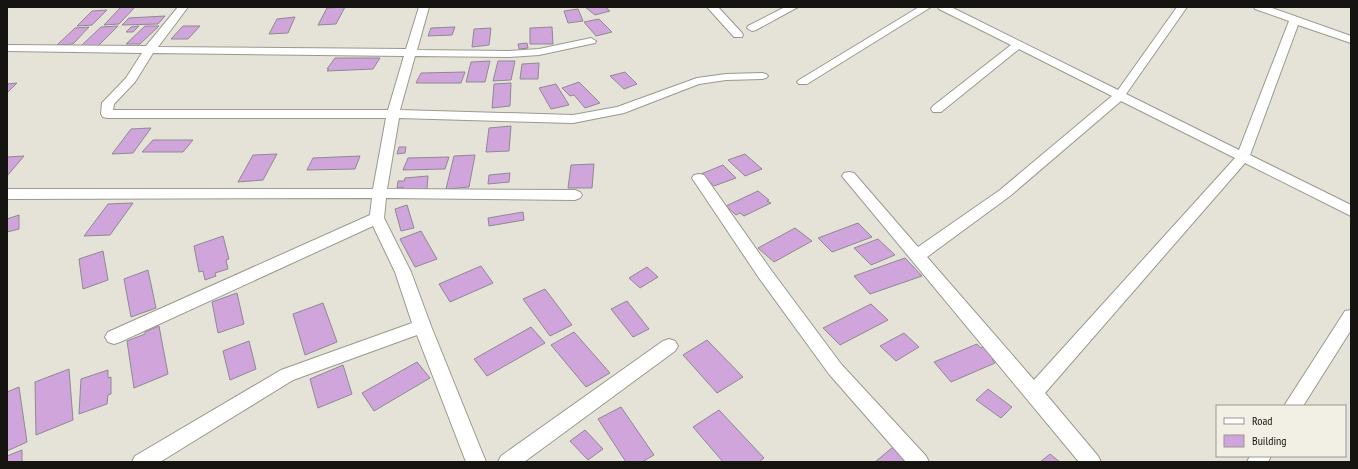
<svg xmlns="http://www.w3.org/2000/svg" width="1358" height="469" viewBox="0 0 1358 469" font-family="'PT Sans Narrow',sans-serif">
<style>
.building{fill:#d0a5dc;stroke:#8f8991}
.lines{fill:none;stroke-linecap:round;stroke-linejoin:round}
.street-casing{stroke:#9b998f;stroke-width:2}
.street{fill:#fff;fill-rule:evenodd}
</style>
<rect width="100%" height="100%" fill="#e5e2d8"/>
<path class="building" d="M121,7H135L119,24L104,25Z
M345,7L336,24L318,25L327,8Z
M585,7H605L610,11L595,15Z
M578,9L583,21L568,23L564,11Z
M107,10L92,25L77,26L92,11Z
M165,16L158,24L122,25L129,18Z
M295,17L288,33L269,34L277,19Z
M599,19L612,32L596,36L584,22Z
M118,26L98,46H81L101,27Z
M139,26L133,32H126L131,27Z
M145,26H159L140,44H126Z
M183,26H200L188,39H171Z
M89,27L73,44L57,45L75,28Z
M455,27L452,35L428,36L431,28Z
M552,27L553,44H530V28Z
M491,28L489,45L472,47L474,29Z
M527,43L528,48L519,49L518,44Z
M335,58H380L373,69L327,71L329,69H327Z
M490,61L485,82H466L471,62Z
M498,61H515L511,80L493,81Z
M539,63L538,79H520L522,64Z
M465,72L461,83H416L421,73Z
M625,72L637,84L624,89L610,76Z
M579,82L600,103L585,108L574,95L570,96L562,88Z
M17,83L7,93V84Z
M511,83L510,106L492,108L494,84Z
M556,84L569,105L551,109L539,88Z
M511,126L509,151L486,152L489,128Z
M151,128L133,153L112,154L131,129Z
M153,140H193L183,152H142Z
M399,147H406L405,153L397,154Z
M277,154L263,180L238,182L253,155Z
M745,154L762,169L745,176L728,160Z
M475,155L469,187L446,189L454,156Z
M24,156L7,176V157Z
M360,156L355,169L307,170L313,158Z
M449,157L445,169L403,170L408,158Z
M594,164L592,188H568L571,165Z
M723,165L736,178L714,186L701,174Z
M510,173L509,182L488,184L489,175Z
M428,176L427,189L402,191L403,187L397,188L398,181H404L405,178Z
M758,191L769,200L767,201L771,203L744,216L740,213L736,215L726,206Z
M133,203L110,235L84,236L108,204Z
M407,205L414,228L401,231L395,209Z
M523,212L524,220L489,226L488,218Z
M19,215V229L7,232V219Z
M858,223L872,237L832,252L818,238Z
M795,228L812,241L774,262L758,248Z
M421,231L437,259L415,267L400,239Z
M223,236L229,259L226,260L228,269L215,273L216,276L205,280L203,271L199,272L194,246Z
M878,239L895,255L871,265L854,248Z
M103,251L108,280L83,289L79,259Z
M905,258L922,276L870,294L854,276Z
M481,266L493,283L450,302L439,284Z
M647,267L658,277L640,288L629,278Z
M148,270L156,308L131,317L124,279Z
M545,289L572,325L550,336L523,299Z
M237,293L244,324L218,333L212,302Z
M627,301L649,329L633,337L611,309Z
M323,303L337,342L305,355L293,314Z
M871,304L888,320L840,345L823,328Z
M159,326L168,374L134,388L127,341L145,334V332Z
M531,327L545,343L487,376L474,359Z
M574,332L610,373L586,387L551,345Z
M904,333L919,347L896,361L880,346Z
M707,340L743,377L717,393L683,355Z
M249,341L256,369L230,380L223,351Z
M977,344L981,348L986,346L996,357L992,359L995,363L951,382L934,362Z
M417,362L430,378L374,411L362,393Z
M343,365L352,394L318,408L310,379Z
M69,369L73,420L36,435L35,382Z
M108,370V378L111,377V394L108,395L107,404L79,414L81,379Z
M19,387L27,442L7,451V392Z
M988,389L1012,407L1001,418L976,400Z
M621,407L654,455L642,462H626L598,419Z
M719,410L764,458L759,462H723L693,427Z
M585,430L603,449L588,460L570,441Z
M893,447L911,462H875Z
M22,450V462H7V456Z
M1050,454L1060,462H1040Z"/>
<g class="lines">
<defs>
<path id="street" d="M178,7H188L158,47L406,49L419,7H429L417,50L509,51L539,49L591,38L596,41L595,43L539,55L509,57L415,56L400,110L573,115L617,107L697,78L726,74L762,73L766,74L768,76L766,78L762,79L726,80L699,84L624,113L573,123L399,118L387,189L575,190L580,192L582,195L580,198L575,200L386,198L384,218L411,272L431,326L486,462H466L417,335L293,380L160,462H132L135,456L281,370L412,323L395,272L373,226L120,342L114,344L108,342L105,337L108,332L370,215L372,198L7,199V189H373L386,118H107L103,117L101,114L102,103L126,78L142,53L7,51V45L146,46ZM153,53L404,56L388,110H113L114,104L135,82Z
M707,7H718L742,33L743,35L742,37H734Z
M785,7H798L756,30L752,31L747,28L748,26Z
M919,7H931L807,84H799L797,82L799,80Z
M938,7H951L1118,90L1177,7H1187L1126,94L1239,150L1289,21L1255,9L1254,7H1269L1351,36V43L1298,25L1250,155L1351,205V216L1245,163L1045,393L1098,456L1101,462H1079L842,176L844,173L849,172L854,173L918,247L1000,190L1112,96L1019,49L941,112H933L931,109L933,106L1011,45L939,9ZM1121,101L1235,158L1034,380L927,257L1010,196Z
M699,174L704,175L771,270L841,364L926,456L929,462H906L829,374L759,278L692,178L694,175Z
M1351,310V330L1303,406H1284L1345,311Z
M669,339L675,341L678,346L675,351L524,462H498L501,456L663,341Z
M1250,456H1271L1268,462H1247Z"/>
</defs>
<use href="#street" class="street-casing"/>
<use href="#street" class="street"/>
</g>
<rect width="1358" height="469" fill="none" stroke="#151410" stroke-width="16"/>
<rect x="1216" y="405" width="130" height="52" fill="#f2efe5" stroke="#9a9790"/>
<rect x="1224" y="418" width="20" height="6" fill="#ffffff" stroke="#9a9790"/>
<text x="1252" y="425" font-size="12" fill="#151410">Road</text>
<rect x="1224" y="435" width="20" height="12" fill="#d0a5dc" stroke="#9a9790"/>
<text x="1252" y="445" font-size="12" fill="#151410">Building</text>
</svg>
